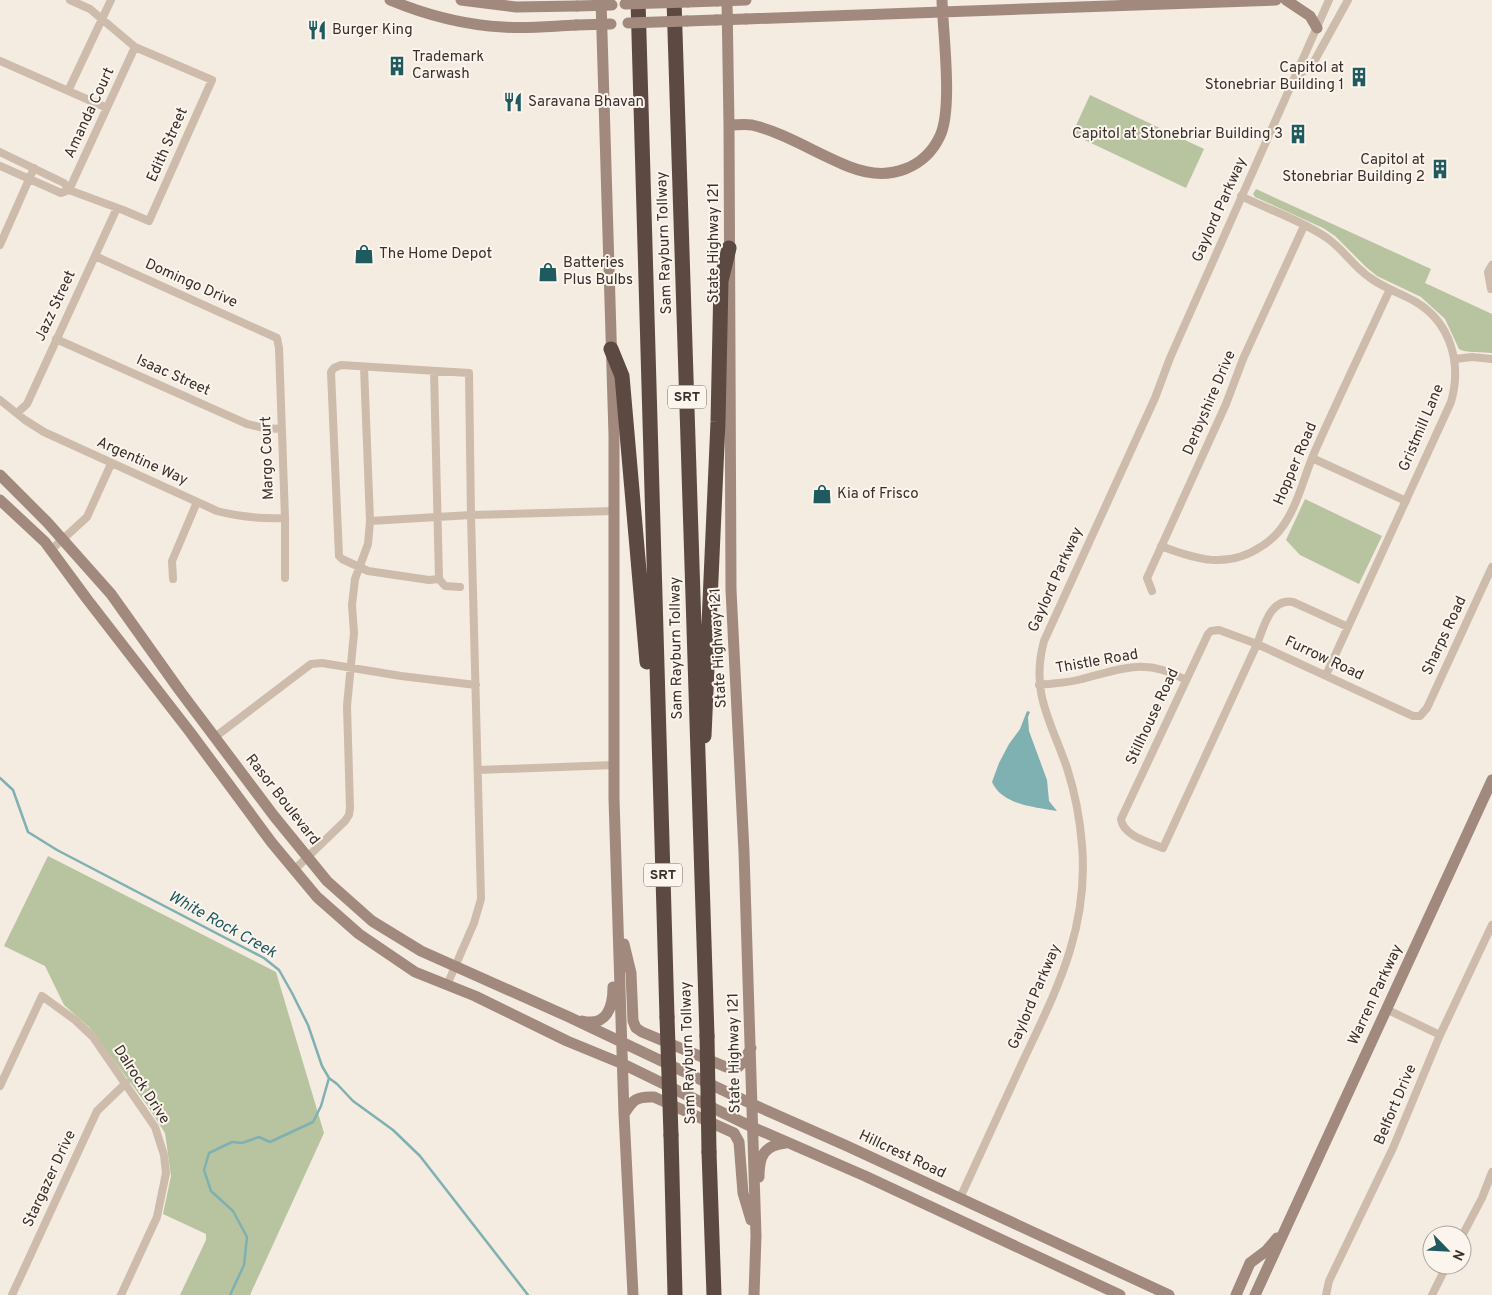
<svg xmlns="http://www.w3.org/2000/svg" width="1492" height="1295" viewBox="0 0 1492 1295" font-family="Overpass,sans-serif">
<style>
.green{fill:#b8c4a0}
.water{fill:#7fb0b2}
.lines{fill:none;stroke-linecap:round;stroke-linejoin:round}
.stream{stroke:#7fb0b2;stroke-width:2.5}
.street{stroke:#cdbbac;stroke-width:8}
.secondary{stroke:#a18a7d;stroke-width:11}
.highway{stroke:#5c4a42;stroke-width:15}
.secondary-bridge{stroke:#a18a7d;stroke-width:11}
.highway-bridge{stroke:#5c4a42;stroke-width:15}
.labels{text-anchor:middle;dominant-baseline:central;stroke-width:4;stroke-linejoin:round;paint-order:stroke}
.shield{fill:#fbf5ee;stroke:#756b66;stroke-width:1}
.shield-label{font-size:14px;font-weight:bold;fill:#3b302b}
.poi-label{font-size:15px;fill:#3b302b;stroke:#fbf5ee;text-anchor:start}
.street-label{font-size:15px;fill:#3b302b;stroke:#fbf5ee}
.water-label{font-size:16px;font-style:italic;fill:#1f5a5e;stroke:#fbf5ee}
</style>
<rect width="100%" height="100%" fill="#f4ebe1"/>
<path class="green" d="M1090,95L1204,149L1186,188L1072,134Z
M1256,189L1431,269L1425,283L1492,314V353C1483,352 1465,353 1459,349L1445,319L1421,297L1377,276L1366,267L1335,236L1323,228L1255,197L1253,194Z
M1305,499L1382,536L1359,584L1300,555L1286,540Z
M48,856L276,972L324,1133L250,1295H180L206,1240V1234L163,1214L171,1176L165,1133L147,1105L89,1027L64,1005L45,966L4,946Z"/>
<path class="water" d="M1027,711L1030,712L1028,717L1029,731L1047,780L1049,801L1057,811C1035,807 1002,805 992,782L999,763L1009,744L1020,729Z"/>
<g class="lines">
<path class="stream" d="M0,778L13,790L28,832L57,850L264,958L279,970L292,993L308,1025L322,1066L329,1078L337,1084L353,1101L393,1130L420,1156L528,1295
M230,1295L244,1265L247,1237L233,1211L211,1191L204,1170L209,1153L232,1142L242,1143L259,1137L270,1142L313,1122L321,1106L329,1078"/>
<path class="street" d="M0,61L107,108
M1297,75L1311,67L1348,0
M68,91L111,0
M0,152L64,183L69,190
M0,166L61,193L69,190L123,210L149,221L212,80L135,47L90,9L70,0
M69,190L135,47
M1241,196C1269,210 1301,220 1327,238C1343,249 1353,266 1369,277C1383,288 1401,293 1416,302C1451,323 1462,364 1451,402L1326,675
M0,245L34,168
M95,256L277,338L279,348L285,518V578
M1491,289L1488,272L1492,265
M56,339L247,424L264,428L281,429
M1455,359L1472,357L1492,359
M364,367L370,521L471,515L469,373L341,365L334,368L331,372L339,556L342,559L368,571L429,580L439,579L445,586L460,587
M434,371L439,579
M0,400L25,420L44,432L217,511C239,517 261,519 285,518
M17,413L27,404L117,208
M1312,458L1406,501
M1161,546C1197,560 1228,569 1262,546C1273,539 1282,529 1288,518C1300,498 1305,473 1315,451C1339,397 1365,343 1390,289
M51,550L87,517L111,464
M173,579L172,561L197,502
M1152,591L1147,578L1226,404L1243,359L1304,226
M1348,627L1293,602C1270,598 1264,627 1257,644L1163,848C1149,842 1123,836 1121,819L1208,634L1211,631L1219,630L1257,644L1413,716H1420L1427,708L1492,567
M1039,685C1054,683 1068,683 1082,679C1122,669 1145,657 1186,680
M215,737L311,664L322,663L401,676L476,685
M478,770L614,765
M294,870L345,821L349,815L350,808L347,706L354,633L352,605L355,579L368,544L370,521
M447,985L474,923L481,899L471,515L614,511
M1386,1009L1440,1035
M0,1086L42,996L75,1020L93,1037L155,1127L164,1155L166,1173L157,1217L121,1295
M960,1198C981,1152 1002,1107 1023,1061C1057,989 1089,928 1082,845C1080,819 1075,793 1067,768C1051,721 1030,693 1044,641L1155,398L1170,358L1329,0
M1462,1236L1482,1198L1492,1172
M12,1295L97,1111L126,1083
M1326,1295L1329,1281L1393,1148L1440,1035L1492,925
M1432,1295L1447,1265"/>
<path class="secondary" d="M390,0C426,15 463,25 503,27C527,29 552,26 576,25
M461,0L516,7L577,6
M601,0L614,435V799L624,1114L633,1295
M727,0L729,125L731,590L744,852L756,1236L754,1295
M1286,0L1310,16L1317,28
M688,2L717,1
M746,19L1276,0
M687,21L716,20
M729,125C737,125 745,124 752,125C783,132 819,155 850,167C868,174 887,176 905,169C921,163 933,151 940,136C953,109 943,33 942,0
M0,475L47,522L111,594L180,691L274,816L327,881L372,921L421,951L569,1017L752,1104L847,1146L1169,1295
M0,500L45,542L87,599L190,732L272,843L317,897L359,934L415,972L475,996L567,1041L623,1064L752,1127L865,1176L1120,1295
M624,944L631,973L633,1021L636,1028L642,1032L726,1067L737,1068L743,1062L751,1048
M582,1021C607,1027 613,1007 613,987
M624,1114C633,1100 636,1096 654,1097L734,1133L739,1142L743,1193L751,1220
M759,1177C759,1156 764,1145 786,1143
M1236,1295L1250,1263L1266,1251L1277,1238
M1255,1295L1492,780"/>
<path class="highway" d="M638,0L667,1017
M674,0C687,345 694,691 707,1036
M611,349L622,376L647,662
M704,736L718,422L721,281L729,248
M671,1135L675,1295
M709,1152L714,1295"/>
<path class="secondary-bridge" d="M717,1L746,0
M625,4L688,2
M577,6L612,5
M716,20L746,19
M628,23L687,21
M576,25L611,24"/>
<path class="highway-bridge" d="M667,1017L671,1135
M707,1036L709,1152"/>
</g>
<defs>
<symbol id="restaurant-bare" viewBox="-9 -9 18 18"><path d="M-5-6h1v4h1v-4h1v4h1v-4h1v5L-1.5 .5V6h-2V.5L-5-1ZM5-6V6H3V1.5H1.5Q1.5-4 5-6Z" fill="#1f5a5e" stroke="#fbf5ee" stroke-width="2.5" paint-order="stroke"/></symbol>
<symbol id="building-bare" viewBox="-9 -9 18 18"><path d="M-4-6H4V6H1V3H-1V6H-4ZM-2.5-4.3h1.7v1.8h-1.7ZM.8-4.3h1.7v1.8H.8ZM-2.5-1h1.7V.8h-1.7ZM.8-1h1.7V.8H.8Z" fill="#1f5a5e" stroke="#fbf5ee" stroke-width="2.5" paint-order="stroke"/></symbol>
<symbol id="shop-bare" viewBox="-9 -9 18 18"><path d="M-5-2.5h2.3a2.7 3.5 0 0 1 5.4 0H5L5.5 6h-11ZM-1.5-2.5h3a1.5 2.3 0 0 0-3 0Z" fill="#1f5a5e" stroke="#fbf5ee" stroke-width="2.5" paint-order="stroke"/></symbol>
</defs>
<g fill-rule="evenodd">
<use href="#restaurant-bare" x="303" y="16" width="28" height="28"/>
<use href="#building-bare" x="383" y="52" width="28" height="28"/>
<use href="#building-bare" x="1345" y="63" width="28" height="28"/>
<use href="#restaurant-bare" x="499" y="88" width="28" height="28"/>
<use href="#building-bare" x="1284" y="120" width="28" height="28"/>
<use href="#building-bare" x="1426" y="155" width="28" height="28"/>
<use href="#shop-bare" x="350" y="240" width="28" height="28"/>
<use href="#shop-bare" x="534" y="258" width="28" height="28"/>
<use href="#shop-bare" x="808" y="480" width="28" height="28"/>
</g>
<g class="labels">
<g class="shield">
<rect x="668" y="385.5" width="38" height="23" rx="4"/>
<rect x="644" y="863.5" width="38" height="23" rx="4"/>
</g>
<g class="shield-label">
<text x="687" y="397">SRT</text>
<text x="663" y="875">SRT</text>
</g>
<g class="poi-label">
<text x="332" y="30">Burger King</text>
<text x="412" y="57">Trademark<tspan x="412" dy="17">Carwash</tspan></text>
<text x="1344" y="68" text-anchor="end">Capitol at<tspan x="1344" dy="17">Stonebriar Building 1</tspan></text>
<text x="528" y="102">Saravana Bhavan</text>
<text x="1283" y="134" text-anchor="end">Capitol at Stonebriar Building 3</text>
<text x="1425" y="160" text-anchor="end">Capitol at<tspan x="1425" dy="17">Stonebriar Building 2</tspan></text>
<text x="379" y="254">The Home Depot</text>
<text x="563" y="263">Batteries<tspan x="563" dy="17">Plus Bulbs</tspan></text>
<text x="837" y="494">Kia of Frisco</text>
</g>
<g class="street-label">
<text transform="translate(90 113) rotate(-65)">Amanda Court</text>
<text transform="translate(168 145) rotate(-66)">Edith Street</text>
<text transform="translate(1220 210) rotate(-66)">Gaylord Parkway</text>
<text transform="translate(665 243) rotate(-92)">Sam Rayburn Tollway</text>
<text transform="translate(714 243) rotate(-90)">State Highway 121</text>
<text transform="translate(191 284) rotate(24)">Domingo Drive</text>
<text transform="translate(56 306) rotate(-65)">Jazz Street</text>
<text transform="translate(173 376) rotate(24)">Isaac Street</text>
<text transform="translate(1210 403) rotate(-67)">Derbyshire Drive</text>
<text transform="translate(1422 428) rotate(-67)">Gristmill Lane</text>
<text transform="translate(268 458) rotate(-92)">Margo Court</text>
<text transform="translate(142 462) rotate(24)">Argentine Way</text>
<text transform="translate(1296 464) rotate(-67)">Hopper Road</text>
<text transform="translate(1056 580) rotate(-66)">Gaylord Parkway</text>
<text transform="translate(1445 636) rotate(-65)">Sharps Road</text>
<text transform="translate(677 648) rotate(-91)">Sam Rayburn Tollway</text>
<text transform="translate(719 648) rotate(-93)">State Highway 121</text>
<text transform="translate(1324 659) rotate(25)">Furrow Road</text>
<text transform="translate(1097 662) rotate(-10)">Thistle Road</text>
<text transform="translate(1153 717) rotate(-65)">Stillhouse Road</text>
<text transform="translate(282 800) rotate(52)">Rasor Boulevard</text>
<text transform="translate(1376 995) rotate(-65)">Warren Parkway</text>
<text transform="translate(1035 997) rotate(-67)">Gaylord Parkway</text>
<text transform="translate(689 1053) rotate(-92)">Sam Rayburn Tollway</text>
<text transform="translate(735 1053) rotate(-91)">State Highway 121</text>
<text transform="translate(141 1085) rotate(57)">Dalrock Drive</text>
<text transform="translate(1396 1105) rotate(-67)">Belfort Drive</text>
<text transform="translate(902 1155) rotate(25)">Hillcrest Road</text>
<text transform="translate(50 1179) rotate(-65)">Stargazer Drive</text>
</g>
<g class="water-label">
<text transform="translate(222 925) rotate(29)">White Rock Creek</text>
</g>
</g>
<g transform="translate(1447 1250) rotate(114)"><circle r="24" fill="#fbf5ee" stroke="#aea6a0"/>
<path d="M0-4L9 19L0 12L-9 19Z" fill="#1f5a5e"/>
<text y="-8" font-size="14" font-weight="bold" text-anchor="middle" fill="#3b302b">N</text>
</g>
</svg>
